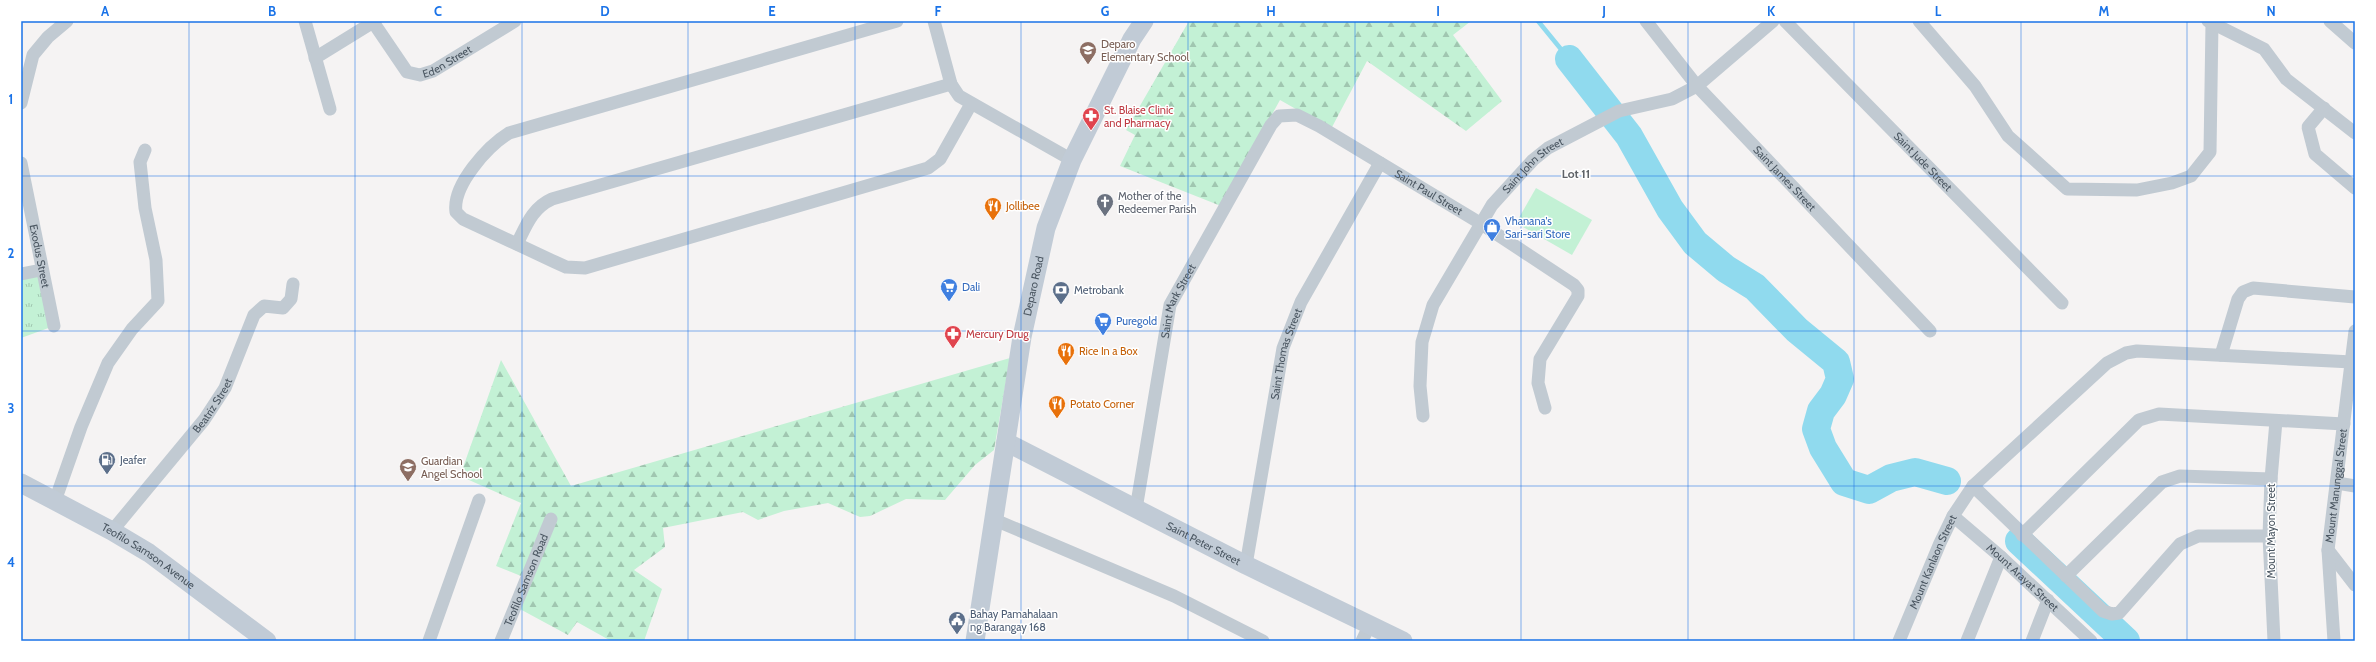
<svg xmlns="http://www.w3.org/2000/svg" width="2376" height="662" viewBox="0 0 2376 662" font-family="Cabin,sans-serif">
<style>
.grass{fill:url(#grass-tufts)}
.forest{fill:url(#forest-firs)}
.pitch{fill:#c3f1d5}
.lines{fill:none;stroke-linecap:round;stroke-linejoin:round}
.stream{stroke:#90daee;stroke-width:4.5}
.river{stroke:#90daee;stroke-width:28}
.street{stroke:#c1cad2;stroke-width:13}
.secondary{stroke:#c1cbd6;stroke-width:19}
.grid{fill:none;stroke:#1a73e8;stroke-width:1;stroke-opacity:0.55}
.labels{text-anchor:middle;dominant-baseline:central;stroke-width:3;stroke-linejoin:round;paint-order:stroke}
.education-label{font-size:11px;fill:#785e54;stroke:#fff;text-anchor:start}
.street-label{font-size:11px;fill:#4a5661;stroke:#fff}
.health-label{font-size:11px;fill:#be3a42;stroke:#fff;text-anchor:start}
.worship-label{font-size:11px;fill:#5b616d;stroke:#fff;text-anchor:start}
.food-label{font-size:11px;fill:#c56008;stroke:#fff;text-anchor:start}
.shop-label{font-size:11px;fill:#366cbe;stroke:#fff;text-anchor:start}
.service-label{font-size:11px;fill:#4e5e75;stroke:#fff;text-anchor:start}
.neighbourhood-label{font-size:12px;font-weight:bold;fill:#5f6368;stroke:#fff}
.neatline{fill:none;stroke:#1a73e8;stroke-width:1.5}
.grid-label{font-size:13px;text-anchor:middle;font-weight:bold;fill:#1a73e8}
</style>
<defs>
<pattern id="grass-tufts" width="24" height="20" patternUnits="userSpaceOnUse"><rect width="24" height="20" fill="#c3f1d5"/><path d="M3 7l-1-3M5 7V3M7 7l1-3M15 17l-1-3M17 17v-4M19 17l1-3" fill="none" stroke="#a0c6b0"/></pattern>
<pattern id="forest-firs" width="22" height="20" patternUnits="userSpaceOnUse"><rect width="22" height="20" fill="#c3f1d5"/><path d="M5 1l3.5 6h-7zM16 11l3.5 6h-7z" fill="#a0c6b0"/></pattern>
</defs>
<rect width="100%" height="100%" fill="#f5f3f3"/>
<path class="grass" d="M41,270L54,326L21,338V274Z"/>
<path class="forest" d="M1189,21H1471L1453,35L1502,101L1466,131L1367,61L1331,129L1280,100L1221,206L1120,166L1135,135L1126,130Z
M1010,358L994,450L975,465L945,500L906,499L870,516L860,517L828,503L784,511L758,520L743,512L663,528L665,547L634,570L662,589L644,641H611L577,622L568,635L518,608L531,580L496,566L521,503L460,476L501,360L571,486Z"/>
<path class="pitch" d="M1536,188L1592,220L1572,255L1516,223Z"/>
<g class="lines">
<path class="stream" d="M1538,21L1569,59"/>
<path class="river" d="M1569,59L1629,136L1670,209L1695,243L1726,269L1755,287L1797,330L1836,362L1840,379L1833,395L1821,411L1816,429L1823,448L1844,482L1869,490L1891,478L1915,472L1947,481
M2019,541L2126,641"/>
<g class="street">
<path d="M305,21L330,109"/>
<path d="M897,21L509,133C488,146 452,185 456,212L463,219L555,262L566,267L585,268L928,168L940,159L971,104"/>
<path d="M934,21L951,84L959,96L1072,160"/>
<path id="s1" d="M1646,21L1697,86L1930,331"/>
<path id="s2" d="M1785,21L2062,303"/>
<path d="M1919,21L1975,86L2008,136L2067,189L2137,190L2172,183L2191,176L2210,152L2212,23"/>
<path d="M2208,21L2264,49L2286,79L2355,133"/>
<path d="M2330,21L2355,43"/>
<path id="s3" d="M373,22L407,72L420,75L433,71L515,21"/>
<path d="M315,58L375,21"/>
<path d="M21,103L33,55L48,37L67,21"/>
<path d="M2324,108L2308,127L2315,154L2355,188"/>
<path id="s4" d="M21,163L54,326"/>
<path d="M517,244C526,226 532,208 552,199L951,84"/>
<path d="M21,274L41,270"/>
<path d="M2221,355L2238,299L2243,292L2253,288L2355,297"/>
<path id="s5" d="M1423,416L1420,386L1422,342L1433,305L1492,205L1533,160L1548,148L1619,111L1672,99L1697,86L1773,21"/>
<path d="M2337,483L2355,486"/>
<path d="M1973,486L2103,611L2112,614L2119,613L2180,544L2198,536H2269"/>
<path d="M55,501L81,427L108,363L132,329L158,301L156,260L145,208L140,162L145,150"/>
<path id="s6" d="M1136,509L1170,305L1271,125L1279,116L1297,115L1319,126L1480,223L1574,285L1578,290V296L1540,359L1538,383L1545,408"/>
<path id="s7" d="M1953,516L2001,557L2091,641"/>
<path d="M995,520L1174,596L1263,641"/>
<path id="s8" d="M112,531L204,420L225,388L254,315L264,306L283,308L291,299L293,284"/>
<path d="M2022,535L2139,420L2159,414L2344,424"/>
<path d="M2328,550L2355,585"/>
<path id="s9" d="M1246,565L1283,348L1301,302L1380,163"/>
<path d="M2066,576L2162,482L2180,476L2271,479"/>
<path d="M429,641L479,500"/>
<path id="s10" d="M501,641L551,519"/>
<path d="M1362,641L1370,624"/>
<path id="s11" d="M1899,641L1940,543L1953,516L1973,486L2107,363L2126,353L2137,351L2352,362"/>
<path d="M1967,641L2001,557"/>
<path d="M2032,641L2048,600"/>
<path d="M2274,641L2269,536L2271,479L2276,421"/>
<path id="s12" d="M2334,641L2328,550L2355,331"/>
</g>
<g class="secondary">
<path id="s13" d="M1006,442L1246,565L1403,641"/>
<path id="s14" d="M21,483L112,531L149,553L267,641"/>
<path id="s15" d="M975,641L1022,337L1046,228L1072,160L1132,39L1144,21"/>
</g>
</g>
<path class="grid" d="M189,21V641M355,21V641M522,21V641M688,21V641M855,21V641M1021,21V641M1188,21V641M1355,21V641M1521,21V641M1688,21V641M1854,21V641M2021,21V641M2187,21V641M21,176H2355M21,331H2355M21,486H2355"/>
<defs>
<symbol id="school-pin" viewBox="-11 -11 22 30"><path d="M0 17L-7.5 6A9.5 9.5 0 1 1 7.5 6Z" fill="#8d6e63" stroke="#fff"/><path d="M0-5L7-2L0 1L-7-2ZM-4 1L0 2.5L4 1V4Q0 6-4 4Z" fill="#fff"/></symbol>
<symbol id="pharmacy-pin" viewBox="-11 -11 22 30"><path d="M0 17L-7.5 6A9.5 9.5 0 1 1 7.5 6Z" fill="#e0444e" stroke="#fff"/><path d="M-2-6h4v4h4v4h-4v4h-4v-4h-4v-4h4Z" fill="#fff"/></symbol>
<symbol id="church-pin" viewBox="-11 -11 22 30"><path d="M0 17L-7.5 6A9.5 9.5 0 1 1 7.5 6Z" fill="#6b7280" stroke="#fff"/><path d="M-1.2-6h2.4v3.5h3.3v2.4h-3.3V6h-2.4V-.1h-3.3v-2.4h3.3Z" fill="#fff"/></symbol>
<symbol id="restaurant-pin" viewBox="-11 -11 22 30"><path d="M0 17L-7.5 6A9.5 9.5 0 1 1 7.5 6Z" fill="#e8710a" stroke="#fff"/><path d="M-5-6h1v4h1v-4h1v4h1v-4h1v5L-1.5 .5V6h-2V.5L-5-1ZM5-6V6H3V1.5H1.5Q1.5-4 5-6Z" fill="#fff"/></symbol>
<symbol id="shop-pin" viewBox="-11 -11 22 30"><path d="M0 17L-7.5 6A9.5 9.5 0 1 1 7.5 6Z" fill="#3f7fe0" stroke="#fff"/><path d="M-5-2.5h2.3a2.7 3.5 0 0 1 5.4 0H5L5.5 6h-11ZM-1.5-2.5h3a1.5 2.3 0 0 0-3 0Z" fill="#fff"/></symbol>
<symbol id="supermarket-pin" viewBox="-11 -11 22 30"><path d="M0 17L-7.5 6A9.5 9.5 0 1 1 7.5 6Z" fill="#3f7fe0" stroke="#fff"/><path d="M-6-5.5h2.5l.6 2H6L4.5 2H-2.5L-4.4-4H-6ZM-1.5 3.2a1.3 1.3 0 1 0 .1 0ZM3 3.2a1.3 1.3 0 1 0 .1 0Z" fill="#fff"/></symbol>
<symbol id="bank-pin" viewBox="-11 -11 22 30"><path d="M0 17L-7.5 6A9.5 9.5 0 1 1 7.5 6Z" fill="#5c6f8a" stroke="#fff"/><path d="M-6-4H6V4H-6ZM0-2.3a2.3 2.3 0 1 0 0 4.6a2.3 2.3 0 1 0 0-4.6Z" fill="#fff"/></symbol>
<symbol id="fuel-pin" viewBox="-11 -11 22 30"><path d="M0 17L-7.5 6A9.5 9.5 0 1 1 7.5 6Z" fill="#5c6f8a" stroke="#fff"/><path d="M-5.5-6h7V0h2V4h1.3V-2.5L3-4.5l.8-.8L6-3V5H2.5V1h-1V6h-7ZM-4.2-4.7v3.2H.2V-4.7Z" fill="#fff"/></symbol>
<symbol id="civic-pin" viewBox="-11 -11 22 30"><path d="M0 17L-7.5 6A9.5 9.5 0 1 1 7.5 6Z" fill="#5c6f8a" stroke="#fff"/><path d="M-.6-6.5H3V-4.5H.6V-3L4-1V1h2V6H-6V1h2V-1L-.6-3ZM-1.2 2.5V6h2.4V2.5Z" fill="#fff"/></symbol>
</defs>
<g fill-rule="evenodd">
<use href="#school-pin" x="1078" y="40" width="20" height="27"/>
<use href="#pharmacy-pin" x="1081" y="106" width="20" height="27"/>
<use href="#church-pin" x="1095" y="192" width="20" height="27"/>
<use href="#restaurant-pin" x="983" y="196" width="20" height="27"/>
<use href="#shop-pin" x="1482" y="217" width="20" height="27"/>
<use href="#supermarket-pin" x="939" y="277" width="20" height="27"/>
<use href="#bank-pin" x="1051" y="280" width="20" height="27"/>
<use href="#supermarket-pin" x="1093" y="311" width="20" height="27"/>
<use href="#pharmacy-pin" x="943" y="324" width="20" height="27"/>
<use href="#restaurant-pin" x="1056" y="341" width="20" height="27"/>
<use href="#restaurant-pin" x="1047" y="394" width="20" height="27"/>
<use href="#fuel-pin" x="97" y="450" width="20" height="27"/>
<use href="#school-pin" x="398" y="457" width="20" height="27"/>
<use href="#civic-pin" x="947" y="610" width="20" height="27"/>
</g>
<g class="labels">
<g class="education-label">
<text x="1101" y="44">Deparo<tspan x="1101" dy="13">Elementary School</tspan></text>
<text x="421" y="461">Guardian<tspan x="421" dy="13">Angel School</tspan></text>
</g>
<g class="street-label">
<text stroke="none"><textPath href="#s3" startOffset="104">Eden Street</textPath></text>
<text stroke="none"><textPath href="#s2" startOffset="197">Saint Jude Street</textPath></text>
<text stroke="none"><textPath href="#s5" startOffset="286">Saint John Street</textPath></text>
<text stroke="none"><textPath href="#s1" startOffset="210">Saint James Street</textPath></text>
<text stroke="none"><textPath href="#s6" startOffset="596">Saint Paul Street</textPath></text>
<text stroke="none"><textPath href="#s4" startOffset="95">Exodus Street</textPath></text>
<text stroke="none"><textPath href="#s15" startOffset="360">Deparo Road</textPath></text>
<text stroke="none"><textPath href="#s6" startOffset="213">Saint Mark Street</textPath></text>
<text stroke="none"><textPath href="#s9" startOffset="215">Saint Thomas Street</textPath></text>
<text stroke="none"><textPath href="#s8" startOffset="161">Beatriz Street</textPath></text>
<text stroke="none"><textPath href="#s12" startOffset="156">Mount Manunggal Street</textPath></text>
<text transform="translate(2271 531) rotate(-90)">Mount Mayon Street</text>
<text stroke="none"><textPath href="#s13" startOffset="222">Saint Peter Street</textPath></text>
<text stroke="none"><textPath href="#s14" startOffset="147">Teofilo Samson Avenue</textPath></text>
<text stroke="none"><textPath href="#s11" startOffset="86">Mount Kanlaon Street</textPath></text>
<text stroke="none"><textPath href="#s7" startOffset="93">Mount Arayat Street</textPath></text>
<text stroke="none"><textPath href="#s10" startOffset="66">Teofilo Samson Road</textPath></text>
</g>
<g class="health-label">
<text x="1104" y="110">St. Blaise Clinic<tspan x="1104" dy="13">and Pharmacy</tspan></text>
<text x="966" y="334">Mercury Drug</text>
</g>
<g class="worship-label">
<text x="1118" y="196">Mother of the<tspan x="1118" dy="13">Redeemer Parish</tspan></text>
</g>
<g class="food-label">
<text x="1006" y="206">Jollibee</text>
<text x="1079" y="351">Rice In a Box</text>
<text x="1070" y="404">Potato Corner</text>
</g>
<g class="shop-label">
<text x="1505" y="221">Vhanana's<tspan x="1505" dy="13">Sari-sari Store</tspan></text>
<text x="962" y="287">Dali</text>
<text x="1116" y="321">Puregold</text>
</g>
<g class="service-label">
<text x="1074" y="290">Metrobank</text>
<text x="120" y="460">Jeafer</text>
<text x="970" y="614">Bahay Pamahalaan<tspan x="970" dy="13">ng Barangay 168</tspan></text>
</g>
<g class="neighbourhood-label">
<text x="1576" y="173">Lot 11</text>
</g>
</g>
<rect width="2376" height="662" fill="none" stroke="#ffffff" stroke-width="44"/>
<rect x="22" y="22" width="2332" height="618" class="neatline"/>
<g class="grid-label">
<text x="105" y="16">A</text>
<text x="272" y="16">B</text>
<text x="438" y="16">C</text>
<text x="605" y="16">D</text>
<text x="772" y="16">E</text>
<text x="938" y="16">F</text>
<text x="1105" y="16">G</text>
<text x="1271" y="16">H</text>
<text x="1438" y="16">I</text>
<text x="1604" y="16">J</text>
<text x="1771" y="16">K</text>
<text x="1938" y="16">L</text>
<text x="2104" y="16">M</text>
<text x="2271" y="16">N</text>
<text x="11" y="104">1</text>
<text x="11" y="258">2</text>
<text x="11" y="413">3</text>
<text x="11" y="567">4</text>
</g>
</svg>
